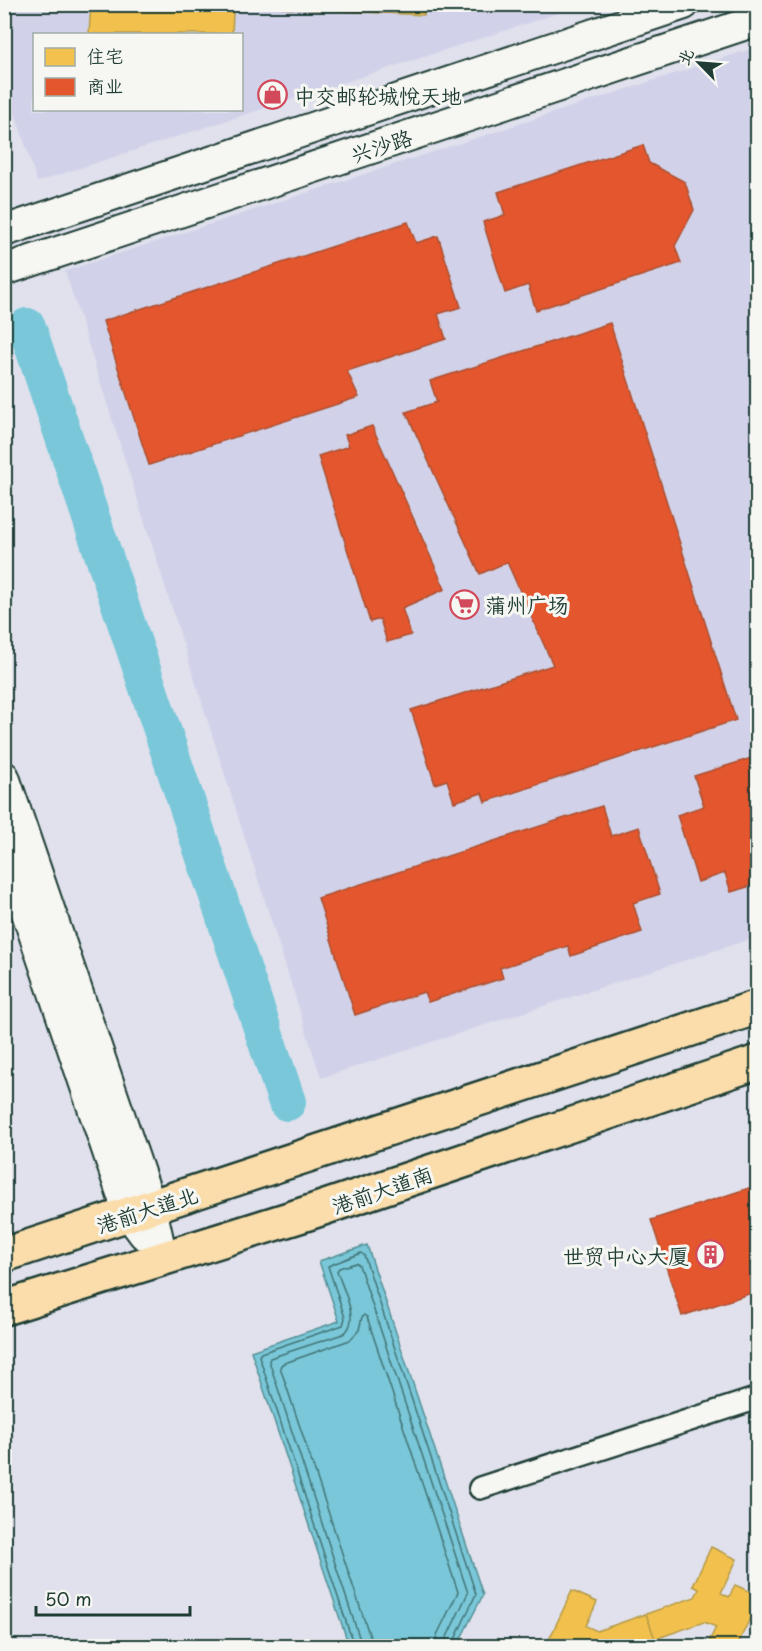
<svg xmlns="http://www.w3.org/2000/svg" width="762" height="1651" viewBox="0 0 762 1651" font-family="'Playpen Sans','LXGW WenKai TC',sans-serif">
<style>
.built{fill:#d1d2e9;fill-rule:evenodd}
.water{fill:#79c7d8;stroke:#559096;stroke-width:1.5}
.homes{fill:#f2c14e;stroke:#b39946;stroke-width:1.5}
.shops{fill:#e4572e;stroke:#a94f30;stroke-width:1.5}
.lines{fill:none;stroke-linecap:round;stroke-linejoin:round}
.shore{stroke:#437476;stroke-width:1.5}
.river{stroke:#79c7d8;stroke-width:38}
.street-casing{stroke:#1f3d34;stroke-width:26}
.secondary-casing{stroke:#1f3d34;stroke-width:34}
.primary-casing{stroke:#1f3d34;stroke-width:38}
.street{stroke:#f6f6f2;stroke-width:21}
.secondary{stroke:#f6f6f2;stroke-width:30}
.primary{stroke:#faddab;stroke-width:33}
.labels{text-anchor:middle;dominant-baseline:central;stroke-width:6;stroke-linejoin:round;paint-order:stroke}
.poi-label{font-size:21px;fill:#1f3d34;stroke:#f6f6f2;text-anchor:start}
.street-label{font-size:21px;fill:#1f3d34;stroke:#f6f6f2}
</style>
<rect width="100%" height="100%" fill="#e0e1ed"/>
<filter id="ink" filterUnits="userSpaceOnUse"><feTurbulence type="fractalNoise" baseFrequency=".0167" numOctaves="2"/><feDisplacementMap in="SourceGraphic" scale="12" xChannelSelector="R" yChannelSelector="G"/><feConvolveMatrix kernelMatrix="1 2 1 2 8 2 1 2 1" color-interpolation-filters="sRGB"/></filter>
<g filter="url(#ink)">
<path class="built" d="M4,5H584L37,182L5,81ZM34,34H242V110H34Z
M757,47V937L321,1078L65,271Z"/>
<path class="water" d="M367,1245L483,1595L457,1646H349L251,1351L339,1321L319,1261Z"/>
<path class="homes" d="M91,4L233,12L232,34H89Z
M282,4H425L424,15L282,8Z
M711,1547L737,1559L721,1593L729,1597L735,1585L758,1595V1601L737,1646H707L716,1627L704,1622L655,1639L646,1614L695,1597L699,1589L693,1586Z
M572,1591L597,1602L586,1626L597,1631L646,1614L655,1639L632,1646H546Z"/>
<path class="shops" d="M643,145L649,163L685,182L694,210L675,246L681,263L536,310L528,285L505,293L483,222L505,215L498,192Z
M408,222L416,243L438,236L461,307L438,314L446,339L347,371L359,397L149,465L103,321Z
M610,323L736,720L485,802L482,793L454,802L447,780L435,784L411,710L553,665L507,562L480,574L406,412L437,402L430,381Z
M372,426L445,589L402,608L411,635L387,642L380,619L370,622L318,456L349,446L345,435Z
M758,756V895H757L754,885L731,892L725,873L698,882L677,815L704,806L694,776Z
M602,806L611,836L639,827L660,894L633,903L642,932L571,956L568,946L500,968L503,978L428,1002L424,992L355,1015L318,898Z
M758,1185V1291L682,1316L651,1220Z"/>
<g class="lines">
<path class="shore" d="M354,1646L259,1356L261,1353L343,1325L345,1318L328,1266L361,1253L364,1255L476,1594L452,1646
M362,1646L269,1361L270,1358L343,1334C362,1322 342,1288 337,1271L339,1268L356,1263L359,1265L468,1593L446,1639L444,1646
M371,1646L370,1637L280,1367L282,1364L350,1340L359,1330L362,1317L364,1315L367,1317L458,1592L437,1635L435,1646"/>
<path class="river" d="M27,327L287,1102"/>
<defs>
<path id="street" d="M480,1488L758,1398"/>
<path id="secondary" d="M4,231L684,4
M4,270L758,20
M4,777L151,1208L162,1258
M4,845L129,1214L144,1234"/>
<path id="primary" d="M4,1255L758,1007
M4,1308L302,1215L758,1062"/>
</defs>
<use href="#street" class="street-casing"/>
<use href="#secondary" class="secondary-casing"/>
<use href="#primary" class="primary-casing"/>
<use href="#street" class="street"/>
<use href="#secondary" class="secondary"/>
<use href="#primary" class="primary"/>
</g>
</g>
<defs>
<symbol id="shop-ring" viewBox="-11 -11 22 22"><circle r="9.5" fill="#f6f6f2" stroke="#d1495b" stroke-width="1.5"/><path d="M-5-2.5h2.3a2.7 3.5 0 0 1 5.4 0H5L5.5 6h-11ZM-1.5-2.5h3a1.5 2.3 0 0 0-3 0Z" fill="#d1495b"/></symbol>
<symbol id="supermarket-ring" viewBox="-11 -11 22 22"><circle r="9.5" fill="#f6f6f2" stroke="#d1495b" stroke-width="1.5"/><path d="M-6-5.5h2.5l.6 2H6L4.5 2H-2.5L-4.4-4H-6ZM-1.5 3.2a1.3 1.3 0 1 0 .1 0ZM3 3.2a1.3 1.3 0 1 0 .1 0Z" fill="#d1495b"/></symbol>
<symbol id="building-ring" viewBox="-11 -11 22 22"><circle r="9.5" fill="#f6f6f2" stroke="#d1495b" stroke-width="1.5"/><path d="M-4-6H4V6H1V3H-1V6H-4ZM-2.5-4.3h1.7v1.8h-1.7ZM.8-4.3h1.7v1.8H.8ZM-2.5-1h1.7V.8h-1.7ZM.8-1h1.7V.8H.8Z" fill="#d1495b"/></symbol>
</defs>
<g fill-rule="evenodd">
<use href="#shop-ring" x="256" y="78" width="33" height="33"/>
<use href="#supermarket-ring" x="448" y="588" width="33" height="33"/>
<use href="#building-ring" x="694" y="1238" width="33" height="33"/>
</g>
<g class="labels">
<g class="poi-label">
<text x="294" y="95">中交邮轮城悦天地</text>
<text x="485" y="604">蒲州广场</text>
<text x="689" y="1255" text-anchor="end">世贸中心大厦</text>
</g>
<g class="street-label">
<text transform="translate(381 145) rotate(-18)">兴沙路</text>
<text transform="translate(382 1189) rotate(-19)">港前大道南</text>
<text transform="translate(147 1209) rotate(-18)">港前大道北</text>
</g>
</g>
<rect width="762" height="1651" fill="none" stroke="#f6f6f2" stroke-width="24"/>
<rect x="12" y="12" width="738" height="1627" fill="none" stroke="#1f3d34" stroke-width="2" filter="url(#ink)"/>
<rect x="33" y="33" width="210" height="78" fill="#f6f6f2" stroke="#a0aca6" stroke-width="1.5"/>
<rect x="45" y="48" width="30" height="18" fill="#f2c14e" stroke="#a0aca6" stroke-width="1.5"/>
<text x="87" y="63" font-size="18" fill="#1f3d34">住宅</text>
<rect x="45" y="78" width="30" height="18" fill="#e4572e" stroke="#a0aca6" stroke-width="1.5"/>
<text x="87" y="93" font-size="18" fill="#1f3d34">商业</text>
<g transform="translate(699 63) rotate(295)" stroke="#f6f6f2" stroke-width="4.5" paint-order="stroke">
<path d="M0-4.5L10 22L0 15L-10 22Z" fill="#1f3d34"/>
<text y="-9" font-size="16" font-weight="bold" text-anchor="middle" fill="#1f3d34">北</text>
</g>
<path d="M36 1606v9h154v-9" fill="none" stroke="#1f3d34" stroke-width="3"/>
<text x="45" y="1606" font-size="18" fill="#1f3d34" stroke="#f6f6f2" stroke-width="4.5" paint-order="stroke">50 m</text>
</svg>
